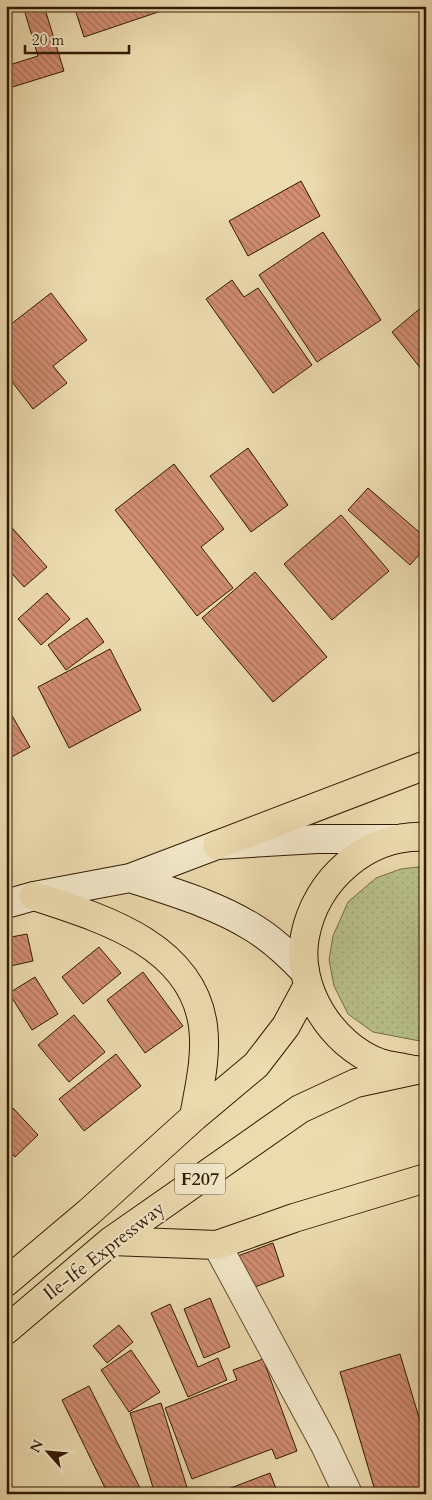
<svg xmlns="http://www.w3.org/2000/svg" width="432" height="1500" viewBox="0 0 432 1500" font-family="Cardo,serif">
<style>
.park{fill:url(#park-dots);stroke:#746d45}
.building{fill:url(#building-back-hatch);stroke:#311a00}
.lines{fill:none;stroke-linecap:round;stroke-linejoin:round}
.minor-casing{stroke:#604a2c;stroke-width:30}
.secondary-casing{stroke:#311a00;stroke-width:30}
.primary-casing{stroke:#311a00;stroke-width:30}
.minor{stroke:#f3e8cb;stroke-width:28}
.secondary{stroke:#f3e8cb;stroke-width:28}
.primary{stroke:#ecdbaf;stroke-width:28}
.labels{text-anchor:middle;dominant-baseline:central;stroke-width:4;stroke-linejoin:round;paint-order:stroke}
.shield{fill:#f3e8cb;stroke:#6b583d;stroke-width:1}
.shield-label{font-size:18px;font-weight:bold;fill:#311a00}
.street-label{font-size:19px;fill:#311a00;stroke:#f3e8cb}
</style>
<defs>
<pattern id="park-dots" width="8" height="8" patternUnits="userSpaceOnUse" patternTransform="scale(1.25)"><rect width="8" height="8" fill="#b8c08a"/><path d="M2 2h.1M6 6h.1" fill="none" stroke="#9fa475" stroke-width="1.8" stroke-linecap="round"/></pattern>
<pattern id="building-back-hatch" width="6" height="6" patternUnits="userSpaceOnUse" patternTransform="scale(1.25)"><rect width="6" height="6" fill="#d28d73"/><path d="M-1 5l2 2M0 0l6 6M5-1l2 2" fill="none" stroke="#ab725c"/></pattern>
</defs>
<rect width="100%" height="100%" fill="#ecdbaf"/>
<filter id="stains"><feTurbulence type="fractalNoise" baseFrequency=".004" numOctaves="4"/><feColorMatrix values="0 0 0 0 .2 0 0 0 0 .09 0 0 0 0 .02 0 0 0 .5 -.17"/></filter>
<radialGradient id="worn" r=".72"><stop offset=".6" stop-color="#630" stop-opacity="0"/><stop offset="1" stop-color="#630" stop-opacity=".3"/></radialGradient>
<path class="park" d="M426,866V1042H425L373,1032L348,1014L334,986L329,960L333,936L348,902L376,878L401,869Z"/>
<path class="building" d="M23,6H44L64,71L6,89V66L38,56Z
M74,6H176L84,37Z
M301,181L320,216L248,256L229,221Z
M323,232L381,320L317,362L259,275Z
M232,280L244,297L258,288L312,365L273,393L206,299Z
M51,293L87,340L53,366L67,383L33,409L6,374V328Z
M423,306L426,310L425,374L392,332Z
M248,448L288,505L251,532L210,476Z
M174,464L224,529L201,547L233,588L197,616L115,510Z
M368,488L426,538V547L410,565L348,510Z
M341,515L389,571L332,620L284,564Z
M6,521L47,567L24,587L6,567Z
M255,572L327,657L273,702L202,618Z
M47,593L70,619L41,645L18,619Z
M87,618L104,642L66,670L48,645Z
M110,649L141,710L69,748L38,687Z
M6,705L30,747L6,760Z
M27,934L33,961L6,967V938Z
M99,947L121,973L83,1004L62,977Z
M143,972L183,1026L145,1053L107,1000Z
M35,977L58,1014L32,1030L9,993Z
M74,1015L105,1052L69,1082L38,1045Z
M116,1054L141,1086L84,1131L59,1099Z
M13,1108L38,1135L15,1157L6,1148V1115Z
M273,1243L284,1276L247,1290L235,1257Z
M210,1298L230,1347L204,1358L184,1309Z
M170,1304L198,1367L218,1358L227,1380L188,1397L151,1313Z
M119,1325L133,1342L107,1363L93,1346Z
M131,1350L160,1392L129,1412L101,1370Z
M400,1354L426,1441V1494H376L340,1372Z
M263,1359L297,1451L276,1459L272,1449L192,1479L165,1408L237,1380L233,1370Z
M89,1386L143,1494H108L62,1400Z
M161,1403L189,1494H155L130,1413Z
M270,1473L278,1494H215Z"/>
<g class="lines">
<defs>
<path id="minor" d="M217,1245L325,1445L348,1494"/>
<path id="secondary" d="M130,878C172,892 215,904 252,927C272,939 289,955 305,972
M6,904L34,896L130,878L217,845L317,839H395"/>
<path id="primary" d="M217,845L426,765
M34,896C101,918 192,944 203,1026C207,1057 199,1088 194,1117
M409,1069C400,1067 389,1066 380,1063C331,1045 295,987 305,936C316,879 367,834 426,837
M111,1241L217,1245L294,1218L426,1178
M6,1282L89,1212L194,1117L256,1065L286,1026L308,985
M6,1330L111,1241L300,1109L356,1083L416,1070"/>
</defs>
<use href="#minor" class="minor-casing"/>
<use href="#secondary" class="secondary-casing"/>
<use href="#primary" class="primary-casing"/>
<use href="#minor" class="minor"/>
<use href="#secondary" class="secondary"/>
<use href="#primary" class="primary"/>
</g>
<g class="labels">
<rect class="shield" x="175" y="1163.5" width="50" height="31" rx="4"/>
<g class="shield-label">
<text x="200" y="1179">F207</text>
</g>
<g class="street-label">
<text transform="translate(104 1251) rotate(-38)">Ile-Ife Expressway</text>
</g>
</g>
<rect width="432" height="1500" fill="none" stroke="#ecdbaf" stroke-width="25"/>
<rect x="8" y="8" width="417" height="1485" fill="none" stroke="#311a00" stroke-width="2.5"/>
<rect x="12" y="12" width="407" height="1475" fill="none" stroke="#311a00"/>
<g transform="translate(48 1452) rotate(297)" stroke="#f3e8cb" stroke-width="4" paint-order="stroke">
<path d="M0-4L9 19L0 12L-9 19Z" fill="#311a00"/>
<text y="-8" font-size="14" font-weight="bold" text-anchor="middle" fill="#311a00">N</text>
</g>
<path d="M25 45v8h104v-8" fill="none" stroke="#311a00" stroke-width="2.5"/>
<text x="32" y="45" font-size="15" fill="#311a00" stroke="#f3e8cb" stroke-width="4" paint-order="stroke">20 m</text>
<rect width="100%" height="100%" filter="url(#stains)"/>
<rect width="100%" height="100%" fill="url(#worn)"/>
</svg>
